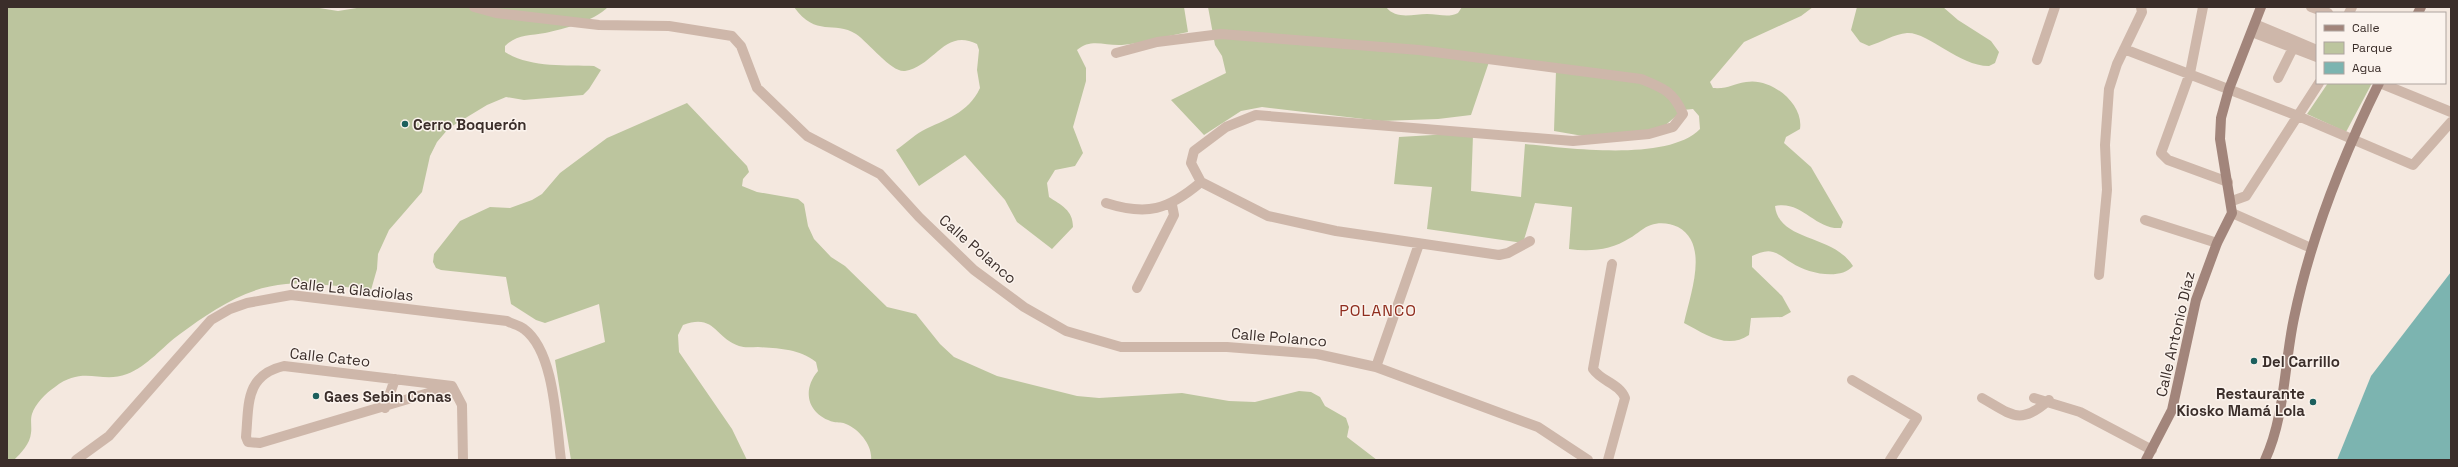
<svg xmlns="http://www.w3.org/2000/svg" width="2458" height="467" viewBox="0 0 2458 467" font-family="'Space Grotesk',sans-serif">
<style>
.green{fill:#bcc59e}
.water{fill:#7cb4b0}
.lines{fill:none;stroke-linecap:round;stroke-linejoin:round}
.street{stroke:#ceb7aa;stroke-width:10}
.secondary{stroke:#a2857b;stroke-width:10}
.poi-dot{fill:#1c5f5d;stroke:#fbf3ed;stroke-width:1.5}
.labels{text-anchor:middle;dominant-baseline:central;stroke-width:3;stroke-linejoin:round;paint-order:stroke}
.poi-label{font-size:15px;font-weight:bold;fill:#3b2e2a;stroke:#fbf3ed;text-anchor:start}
.street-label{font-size:15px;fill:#3b2e2a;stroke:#fbf3ed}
.neighbourhood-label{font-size:16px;letter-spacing:1px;fill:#8f2d1e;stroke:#fbf3ed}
</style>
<rect width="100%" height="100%" fill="#f4e8df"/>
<path class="green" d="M7,7H313L338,11L363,7H608C594,21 564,29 545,33C530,36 517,34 505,46V52C529,68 566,65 594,66L601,70L589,89L583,95L524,100L506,97L487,105L449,128L437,142L430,156L422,192L389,230L378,254L377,269L371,290C343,287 314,282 286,284C246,287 211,311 180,334C162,347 148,366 127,374C101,384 83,365 55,387C46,393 35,404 32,414C30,420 32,427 31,433C30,444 21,453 14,460H7Z
M794,7H1184L1188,32C1166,36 1144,43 1122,45C1105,46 1091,38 1077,50L1086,68V81L1073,127L1083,153L1075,166L1055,170L1047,183L1049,197C1061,205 1073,210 1073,227L1052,249L1017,222L1005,200L965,155L919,186L896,150C905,144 913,136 922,131C945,119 968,114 980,88L977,70L979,50L977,44C944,28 935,66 905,71C892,73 869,43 856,34C834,20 816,38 794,7Z
M1208,7H1386C1396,20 1413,14 1427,14C1439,14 1448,18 1458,13L1462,7H1813L1801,16L1744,42L1710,82L1713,88C1729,89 1732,84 1746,82C1771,77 1804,104 1800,129L1786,137L1784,143L1811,167L1843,222L1841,228C1815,230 1802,200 1775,206C1779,242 1833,234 1853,266C1840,281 1807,273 1792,263C1785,259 1780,254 1773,252C1766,250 1759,253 1752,256V267L1782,296L1791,312L1782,317L1751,318L1749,335C1727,350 1705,334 1684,323C1690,295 1710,244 1678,227C1670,223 1659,222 1651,225C1644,227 1637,234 1630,238C1611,250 1591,252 1569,249L1572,207L1535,203L1523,243L1427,229L1432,187L1394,184L1399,137L1450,134L1473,135L1471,191L1521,197L1525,144C1568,148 1668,162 1700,129L1699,116L1693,109L1683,110L1661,129L1583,136L1554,131L1556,71L1489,62L1471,115L1438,119L1381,121L1262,107L1241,111L1204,135L1171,100L1226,73L1222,56L1215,45Z
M1857,7H1943L1958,20L1991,41L1999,52L1995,63L1989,66C1958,66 1929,32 1907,33C1894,34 1882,42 1869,46L1860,42L1851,30Z
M2328,83H2372L2346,132L2307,114Z
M687,103L747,166L749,172L743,179L742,186L757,192L798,199L804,204L808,226L814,239L831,257L845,266L887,307L916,314L940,344L954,357L997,376L1077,396L1099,398L1182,393L1229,401L1255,402L1299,391L1311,392L1320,397L1325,406L1346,418L1349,427L1347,437L1377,460H871C873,446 859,429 846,424C843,422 838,423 834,422C808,415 801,391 818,371L816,362C797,348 780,349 758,347C751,347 745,348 739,346C715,338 715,313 683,325L678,335L679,352L732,429L747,460H571L555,360L605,342L599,304L545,323L536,320L511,304L506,277L441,270L436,268L433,262L434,254L460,221L490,207L510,208L532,200L542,194L560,173L607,138Z"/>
<path class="water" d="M2451,272V460H2337L2371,376Z"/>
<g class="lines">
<path class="street" d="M474,7L496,13L599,25L669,26L732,36L741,46L757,88L807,136L880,174L919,217L974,270L1024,307L1066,331L1121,347H1227L1317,354L1376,367L1538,427L1588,460
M2203,7L2190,73L2161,153L2168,160L2228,182
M2311,7L2328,13
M2349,13L2352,7
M2255,24L2317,50
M2252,32L2317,57
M2124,49L2298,116L2413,165L2451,122
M1116,53L1157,42L1221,34L1419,50L1641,79C1663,88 1673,91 1683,114L1673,127L1649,134L1573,141L1256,115L1226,127L1194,151L1191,163L1201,182L1268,216L1336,231L1499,255L1508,253L1530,241
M2037,60L2055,7
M2278,78L2293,48
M2380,83L2451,112
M2232,201L2246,196L2319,83
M1106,203C1147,216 1168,210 1201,182
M2232,213L2311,248
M2145,220L2217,243
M2099,275L2107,190L2105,145L2109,89L2117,64L2142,12L2141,7
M1137,288L1174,215L1172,205
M284,366L452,386L260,443L248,442L246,437C249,404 245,375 284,366Z
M1376,367L1419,244
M1852,380L1917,418L1890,460
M452,386L462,405L463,460
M1982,398C2012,415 2020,426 2049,400
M2034,398L2080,412L2152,450
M385,408L395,379
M76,460L109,436L211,320L230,309L247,303L291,295L507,321C512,324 519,325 524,329C555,352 556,424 561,460
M1608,460L1625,398C1619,383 1602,382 1593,369L1612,264"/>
<path class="secondary" d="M2418,13L2421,7
M2146,460L2172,410L2196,300L2217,243L2232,213L2220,139L2221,118L2229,89L2261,7
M2265,460C2285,417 2284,365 2294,318C2311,236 2342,158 2379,83"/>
</g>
<g class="poi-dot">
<circle cx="405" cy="124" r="4"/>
<circle cx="2254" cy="361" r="4"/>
<circle cx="316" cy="396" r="4"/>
<circle cx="2313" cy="402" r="4"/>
</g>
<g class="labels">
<g class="poi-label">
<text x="413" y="124">Cerro Boquerón</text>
<text x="2262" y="361">Del Carrillo</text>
<text x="2305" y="393" text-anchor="end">Restaurante<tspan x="2305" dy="17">Kiosko Mamá Lola</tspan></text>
<text x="324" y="396">Gaes Sebin Conas</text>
</g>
<g class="street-label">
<text transform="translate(978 249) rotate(41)">Calle Polanco</text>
<text transform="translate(352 289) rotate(6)">Calle La Gladiolas</text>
<text transform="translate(2175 334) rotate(-77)">Calle Antonio Díaz</text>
<text transform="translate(1279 337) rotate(5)">Calle Polanco</text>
<text transform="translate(330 357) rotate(6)">Calle Cateo</text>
</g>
<g class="neighbourhood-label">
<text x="1378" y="310">POLANCO</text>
</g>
</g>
<rect width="2458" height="467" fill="none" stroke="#3b2e2a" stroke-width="16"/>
<rect x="2316" y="12" width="130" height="72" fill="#fbf3ed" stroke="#aea49f"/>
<rect x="2324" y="25" width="20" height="6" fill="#a2857b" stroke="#aea49f"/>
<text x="2352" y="32" font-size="12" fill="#3b2e2a">Calle</text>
<rect x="2324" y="42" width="20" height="12" fill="#bcc59e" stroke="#aea49f"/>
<text x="2352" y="52" font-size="12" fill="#3b2e2a">Parque</text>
<rect x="2324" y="62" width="20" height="12" fill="#7cb4b0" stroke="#aea49f"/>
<text x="2352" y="72" font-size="12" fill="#3b2e2a">Agua</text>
</svg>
